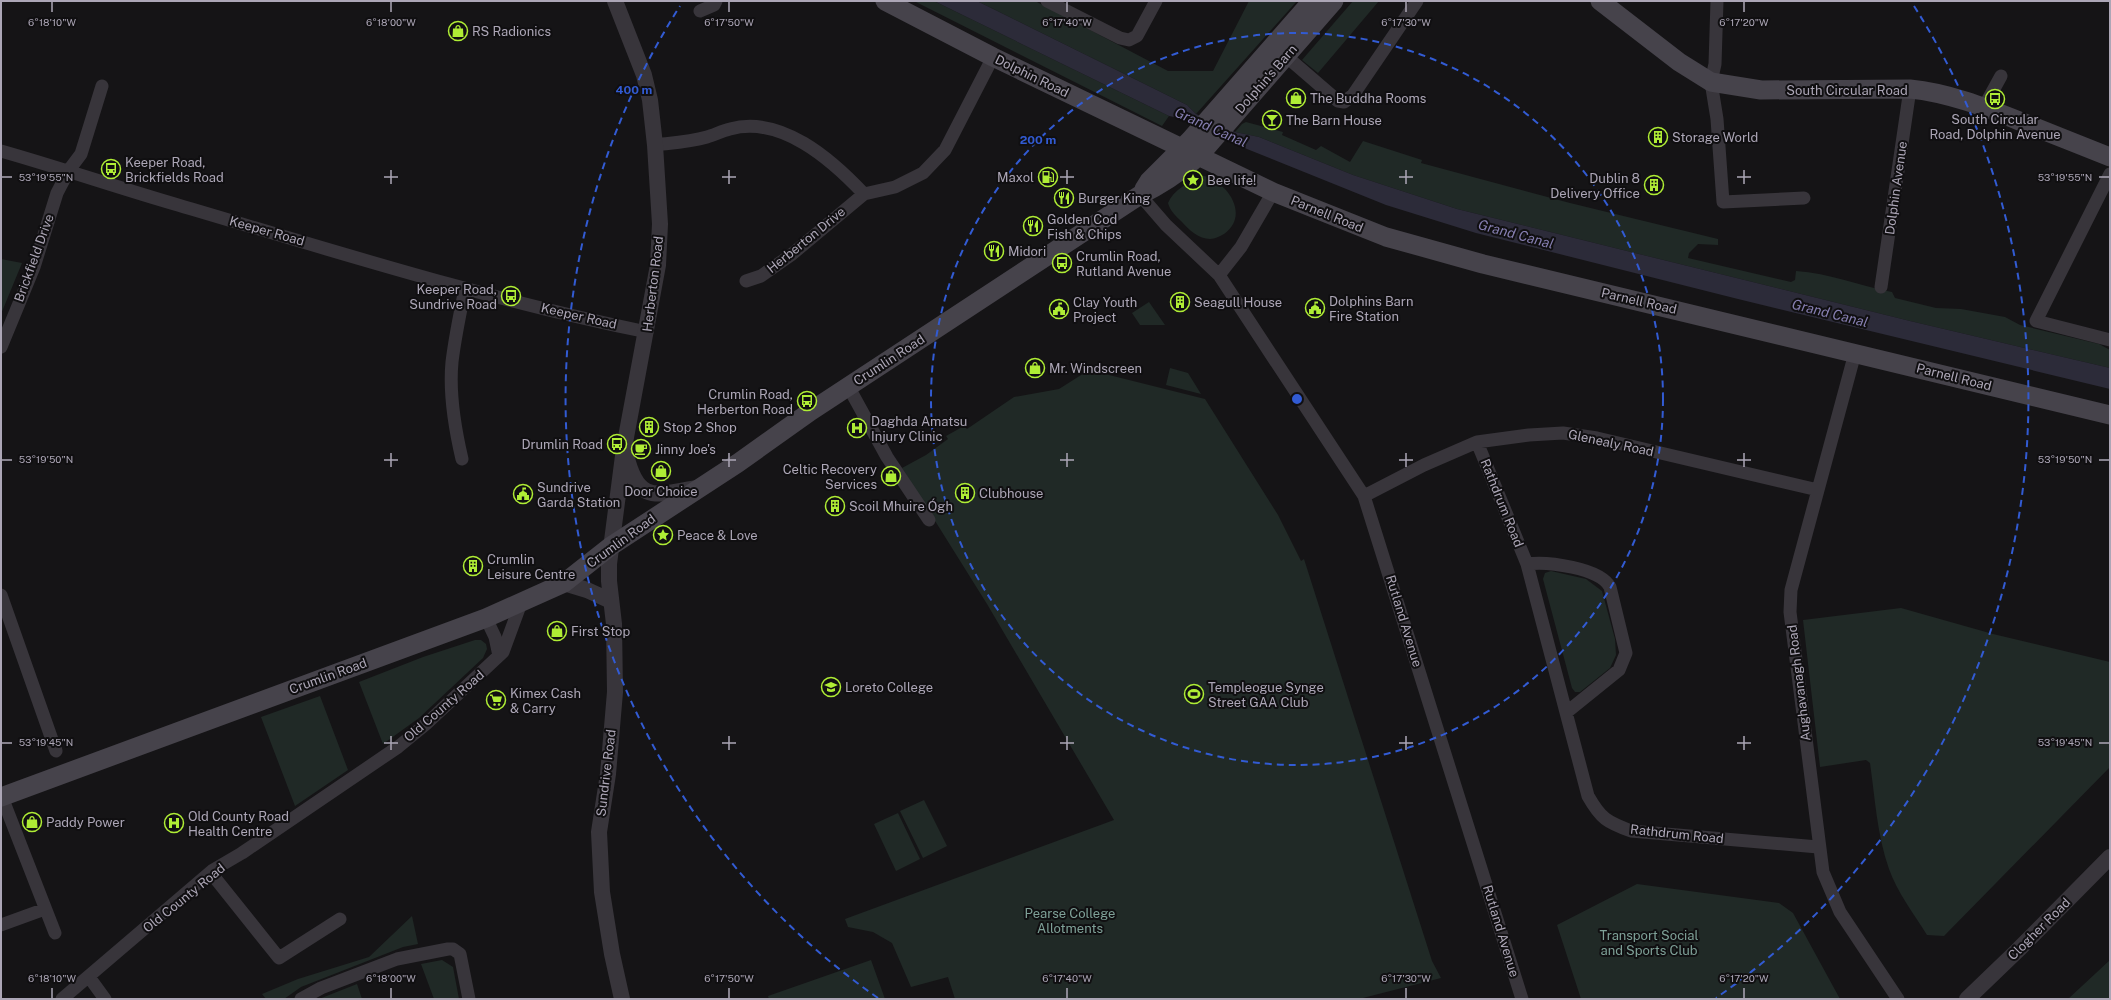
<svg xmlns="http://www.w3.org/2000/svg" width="2111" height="1000" viewBox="0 0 2111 1000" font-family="'Public Sans',sans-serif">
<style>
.green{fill:#202926}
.water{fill:#2c2b39}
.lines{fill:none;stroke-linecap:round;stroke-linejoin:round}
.minor{stroke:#38353b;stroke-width:13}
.tertiary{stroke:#38353b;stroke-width:16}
.secondary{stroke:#46434b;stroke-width:19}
.ticks{fill:none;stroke:#aca6b6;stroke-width:1.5}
.ring{fill:none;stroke:#325bd3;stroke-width:2;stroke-dasharray:7 5}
.labels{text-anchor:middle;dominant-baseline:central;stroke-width:4;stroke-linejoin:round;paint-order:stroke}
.poi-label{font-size:13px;fill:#aca6b6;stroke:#100f11;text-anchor:start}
.street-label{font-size:13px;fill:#aca6b6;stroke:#100f11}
.park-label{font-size:13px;fill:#7ea097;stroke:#100f11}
.water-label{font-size:14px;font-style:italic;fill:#857eb0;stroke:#100f11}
.ticks-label{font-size:10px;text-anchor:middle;fill:#aca6b6;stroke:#100f11;stroke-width:4;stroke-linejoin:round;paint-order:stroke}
.centre{fill:#325bd3;stroke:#100f11;stroke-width:2}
.ring-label{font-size:12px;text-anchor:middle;font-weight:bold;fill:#325bd3;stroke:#100f11;stroke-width:4;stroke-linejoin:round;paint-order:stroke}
</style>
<rect width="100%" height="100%" fill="#151416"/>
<path class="green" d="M914,1H934L1169,116L1162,126Z
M977,1H1035L1168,71H1213L1249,1H1297L1196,114L1187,105Z
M1353,1H1379L1318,73L1302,60Z
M1246,122L1283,132L1282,135L1316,150L1321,146L1350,162L1363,141L1422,160L1421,163L1570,203L1718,239V245L1698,244L1689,253L1688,258L1791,282L1795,280L1796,271C1829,273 1860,286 1892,292L1895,298L1936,308L1961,309L2005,317L2020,325L2099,344L2110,350V368L1910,321L1457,209L1353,175L1259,137L1235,132L1242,124Z
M1199,176C1211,175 1217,181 1225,189C1238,203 1241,222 1224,234C1220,236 1215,239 1210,239C1199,239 1189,230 1182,222C1176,216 1170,211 1168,203C1173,190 1189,183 1199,176Z
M1,259L22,263L1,314Z
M1149,302L1165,325H1140L1132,313Z
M1170,368L1188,373L1201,394L1166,385Z
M1089,370L1205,399L1278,515L1301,561L1304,559L1432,961L1441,978L1359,999H955L948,977L911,987L892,943L873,932L848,927L845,919L1114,820L987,604L902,468L926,455L948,439L946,436L964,426L967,429L1014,397L1059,389Z
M1551,571L1586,579L1602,591L1615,639L1616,655L1610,668L1580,692H1575L1572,688L1543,579L1545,573Z
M1901,608L1993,634L2110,662V767L1944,936L1927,935C1914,914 1897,892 1889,869C1877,835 1875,798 1870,763L1866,760L1820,767L1803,620Z
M475,640H481L486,644L487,649L483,658L419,718L383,744L359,682L423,657Z
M320,696L348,770L295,806L261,717Z
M924,800L947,846L923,858L900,811Z
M898,813L920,859L896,871L874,824Z
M1637,884L1779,903L1793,913L1840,999H1581L1557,925Z
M412,916L418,944L403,947L301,987L284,999H266L262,994L298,979L369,957Z
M442,960L453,967L459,999H434L421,964Z
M871,960L885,999H769L768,996Z
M2110,960V999H2068Z
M357,984L362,999H319Z"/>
<path class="water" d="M934,1H977L1187,105L1196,114L1235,132L1259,137L1353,175L1457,209L1910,321L2110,368V389L1738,299L1476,233L1386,205L1247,149L1190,120L1169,116Z"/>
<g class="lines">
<path class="minor" d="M1047,1L1120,38L1129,40L1137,36L1156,1
M1717,1L1715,64L1711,82L1717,119L1723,202L1804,198
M700,11L714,5L716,1
M1280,51L1338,101L1344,102L1353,95L1417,1
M1984,107L2001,76
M655,145C672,143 690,142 707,137C714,135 722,131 730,129C781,115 831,159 864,194
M1,151C61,168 119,188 178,205C334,251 489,300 647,332
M2110,174L2036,321L2110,340
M1140,195L1166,225L1219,275L1364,496L1522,999
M1219,275L1241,247L1273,192
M746,281L761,276L791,255L864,194L895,187L923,173L945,150L993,57
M1881,287L1910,89
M1,347L34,267L57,193L69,170L81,154L102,86
M1855,353L1791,590L1790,612L1823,872L1840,912L1898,999
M848,386L887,457L929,520
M1477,442L1527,564L1588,796C1601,819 1607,822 1631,831L1818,847
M462,459C455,429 449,393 452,362C455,337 460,313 465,289
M1364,496L1424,465L1477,442L1529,435L1563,433L1597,438L1818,490
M1527,564C1547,561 1600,568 1610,587L1626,653L1619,670L1567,712
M1,595L56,751
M486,618L495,637L499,656
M2,797L55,933
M211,873L279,958L340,919
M1,925L45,909
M89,977L105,999
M62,999L213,870L242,853L398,747L426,724L503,652L521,603
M301,999L321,988L397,959L448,949H453L460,954L469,999"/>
<path class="tertiary" d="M615,1L644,75L650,100L655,145L660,224L658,265L624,448L609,564V581L614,624L615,692L608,774L599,832L602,892L612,954L622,999
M626,455C638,504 655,495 697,488
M564,583L587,590L611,601
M1967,999L2019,949L2110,857"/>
<path class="secondary" d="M885,1L993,57L1273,192L1386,237L1483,264L2110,415
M1600,1L1679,62L1711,82L1761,90L1910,89C1951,93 1989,109 2027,124C2055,135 2082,146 2110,157
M1144,189L1149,181L1190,140L1312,1
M1,797L486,618L564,583L611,546L738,463L811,411L1140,195C1162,185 1180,172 1198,157L1334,1"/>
</g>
<path class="ticks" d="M52,2V12M391,2V12M729,2V12M1067,2V12M1406,2V12M1744,2V12M391,170V184M729,170V184M1067,170V184M1406,170V184M1744,170V184M2,177H12M384,177H398M722,177H736M1060,177H1074M1399,177H1413M1737,177H1751M2099,177H2109M391,453V467M729,453V467M1067,453V467M1406,453V467M1744,453V467M2,460H12M384,460H398M722,460H736M1060,460H1074M1399,460H1413M1737,460H1751M2099,460H2109M391,736V750M729,736V750M1067,736V750M1406,736V750M1744,736V750M2,743H12M384,743H398M722,743H736M1060,743H1074M1399,743H1413M1737,743H1751M2099,743H2109M52,988V998M391,988V998M729,988V998M1067,988V998M1406,988V998M1744,988V998"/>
<g class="ring">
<circle cx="1297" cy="399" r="366"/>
<path d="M878 998A731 731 0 0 1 680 6M1914 6A731 731 0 0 1 1716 998"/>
</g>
<defs>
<symbol id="shop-ring" viewBox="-11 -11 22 22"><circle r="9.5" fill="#100f11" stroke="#afed35" stroke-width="1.5"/><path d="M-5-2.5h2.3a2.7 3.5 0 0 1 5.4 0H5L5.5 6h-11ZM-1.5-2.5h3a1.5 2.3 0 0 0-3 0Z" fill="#afed35"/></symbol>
<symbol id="bus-ring" viewBox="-11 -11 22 22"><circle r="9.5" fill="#100f11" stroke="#afed35" stroke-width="1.5"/><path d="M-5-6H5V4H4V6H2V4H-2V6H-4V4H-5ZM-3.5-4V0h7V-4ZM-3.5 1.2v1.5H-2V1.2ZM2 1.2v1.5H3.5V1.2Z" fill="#afed35"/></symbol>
<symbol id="bar-ring" viewBox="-11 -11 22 22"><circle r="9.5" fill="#100f11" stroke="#afed35" stroke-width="1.5"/><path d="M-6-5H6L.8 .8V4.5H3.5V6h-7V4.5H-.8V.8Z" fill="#afed35"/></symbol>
<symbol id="building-ring" viewBox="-11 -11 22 22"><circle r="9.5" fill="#100f11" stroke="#afed35" stroke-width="1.5"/><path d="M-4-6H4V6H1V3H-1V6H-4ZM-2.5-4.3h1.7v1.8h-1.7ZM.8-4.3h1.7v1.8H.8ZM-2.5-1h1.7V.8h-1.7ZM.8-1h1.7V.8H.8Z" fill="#afed35"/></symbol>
<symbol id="fuel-ring" viewBox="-11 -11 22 22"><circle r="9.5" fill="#100f11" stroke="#afed35" stroke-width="1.5"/><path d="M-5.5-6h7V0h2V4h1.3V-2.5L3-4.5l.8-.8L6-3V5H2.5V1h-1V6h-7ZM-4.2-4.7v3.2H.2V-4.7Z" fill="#afed35"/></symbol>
<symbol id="sight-ring" viewBox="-11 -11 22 22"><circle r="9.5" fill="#100f11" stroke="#afed35" stroke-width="1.5"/><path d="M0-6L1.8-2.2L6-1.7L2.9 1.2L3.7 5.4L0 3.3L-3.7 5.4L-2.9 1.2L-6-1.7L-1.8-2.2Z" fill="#afed35"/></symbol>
<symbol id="restaurant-ring" viewBox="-11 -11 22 22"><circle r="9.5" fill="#100f11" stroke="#afed35" stroke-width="1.5"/><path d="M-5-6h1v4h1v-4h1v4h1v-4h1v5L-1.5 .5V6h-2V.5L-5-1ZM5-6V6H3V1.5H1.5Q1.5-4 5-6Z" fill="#afed35"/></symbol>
<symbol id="civic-ring" viewBox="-11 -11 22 22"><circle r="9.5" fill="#100f11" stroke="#afed35" stroke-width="1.5"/><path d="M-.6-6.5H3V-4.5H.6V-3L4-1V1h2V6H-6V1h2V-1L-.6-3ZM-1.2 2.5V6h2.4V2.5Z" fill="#afed35"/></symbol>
<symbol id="hospital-ring" viewBox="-11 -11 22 22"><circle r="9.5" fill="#100f11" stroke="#afed35" stroke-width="1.5"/><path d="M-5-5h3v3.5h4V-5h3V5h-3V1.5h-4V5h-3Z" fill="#afed35"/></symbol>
<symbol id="cafe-ring" viewBox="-11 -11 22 22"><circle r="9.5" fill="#100f11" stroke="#afed35" stroke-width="1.5"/><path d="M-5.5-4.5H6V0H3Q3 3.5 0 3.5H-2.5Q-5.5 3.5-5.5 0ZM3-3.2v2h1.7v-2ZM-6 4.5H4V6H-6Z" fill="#afed35"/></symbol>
<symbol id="school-ring" viewBox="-11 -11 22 22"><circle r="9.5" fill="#100f11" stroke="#afed35" stroke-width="1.5"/><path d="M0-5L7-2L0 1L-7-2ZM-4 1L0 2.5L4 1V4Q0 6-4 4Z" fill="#afed35"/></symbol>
<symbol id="stadium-ring" viewBox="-11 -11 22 22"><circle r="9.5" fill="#100f11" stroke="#afed35" stroke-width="1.5"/><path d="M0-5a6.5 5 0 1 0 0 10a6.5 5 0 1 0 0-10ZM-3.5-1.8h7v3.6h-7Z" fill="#afed35"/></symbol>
<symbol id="supermarket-ring" viewBox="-11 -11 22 22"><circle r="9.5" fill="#100f11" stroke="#afed35" stroke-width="1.5"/><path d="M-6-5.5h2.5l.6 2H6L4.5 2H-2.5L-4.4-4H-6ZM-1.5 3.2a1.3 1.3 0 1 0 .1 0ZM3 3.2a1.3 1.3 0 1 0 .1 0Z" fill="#afed35"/></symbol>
</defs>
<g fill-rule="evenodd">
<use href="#shop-ring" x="447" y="20" width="22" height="22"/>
<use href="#shop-ring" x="1285" y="87" width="22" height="22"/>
<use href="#bus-ring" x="1984" y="88" width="22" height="22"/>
<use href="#bar-ring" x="1261" y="109" width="22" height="22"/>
<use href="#building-ring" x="1647" y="126" width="22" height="22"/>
<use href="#bus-ring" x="100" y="158" width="22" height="22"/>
<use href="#fuel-ring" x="1037" y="166" width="22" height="22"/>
<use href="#sight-ring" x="1182" y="169" width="22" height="22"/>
<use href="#building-ring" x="1643" y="174" width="22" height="22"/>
<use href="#restaurant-ring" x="1053" y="187" width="22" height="22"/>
<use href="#restaurant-ring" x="1022" y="215" width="22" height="22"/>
<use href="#restaurant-ring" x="983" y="240" width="22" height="22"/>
<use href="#bus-ring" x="1051" y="252" width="22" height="22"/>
<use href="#bus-ring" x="500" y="285" width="22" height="22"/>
<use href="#building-ring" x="1169" y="291" width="22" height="22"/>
<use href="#civic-ring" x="1304" y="297" width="22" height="22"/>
<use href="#civic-ring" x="1048" y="298" width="22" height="22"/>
<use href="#shop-ring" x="1024" y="357" width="22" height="22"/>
<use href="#bus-ring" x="796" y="390" width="22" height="22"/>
<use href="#building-ring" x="638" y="416" width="22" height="22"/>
<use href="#hospital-ring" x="846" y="417" width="22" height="22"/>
<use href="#bus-ring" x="606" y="433" width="22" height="22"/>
<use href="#cafe-ring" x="630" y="438" width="22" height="22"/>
<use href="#shop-ring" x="650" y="460" width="22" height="22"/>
<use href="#shop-ring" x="880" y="465" width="22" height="22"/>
<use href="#building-ring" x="954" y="482" width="22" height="22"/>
<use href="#civic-ring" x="512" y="483" width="22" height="22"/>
<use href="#building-ring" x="824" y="495" width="22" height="22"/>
<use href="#sight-ring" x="652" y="524" width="22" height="22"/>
<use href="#building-ring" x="462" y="555" width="22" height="22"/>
<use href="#shop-ring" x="546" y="620" width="22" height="22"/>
<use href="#school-ring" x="820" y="676" width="22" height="22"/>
<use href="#stadium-ring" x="1183" y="683" width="22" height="22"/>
<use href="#supermarket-ring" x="485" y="689" width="22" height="22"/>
<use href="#shop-ring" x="21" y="811" width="22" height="22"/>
<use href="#hospital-ring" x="163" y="812" width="22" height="22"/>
</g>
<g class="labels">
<g class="poi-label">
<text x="472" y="31">RS Radionics</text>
<text x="1310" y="98">The Buddha Rooms</text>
<text x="1995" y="119" text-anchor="middle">South Circular<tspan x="1995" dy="15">Road, Dolphin Avenue</tspan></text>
<text x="1286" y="120">The Barn House</text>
<text x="1672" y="137">Storage World</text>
<text x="125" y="162">Keeper Road,<tspan x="125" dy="15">Brickfields Road</tspan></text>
<text x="1034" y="177" text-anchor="end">Maxol</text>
<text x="1640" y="178" text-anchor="end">Dublin 8<tspan x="1640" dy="15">Delivery Office</tspan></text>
<text x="1207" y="180">Bee life!</text>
<text x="1078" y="198">Burger King</text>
<text x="1047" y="219">Golden Cod<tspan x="1047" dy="15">Fish &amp; Chips</tspan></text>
<text x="1008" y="251">Midori</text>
<text x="1076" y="256">Crumlin Road,<tspan x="1076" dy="15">Rutland Avenue</tspan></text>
<text x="497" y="289" text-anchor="end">Keeper Road,<tspan x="497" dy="15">Sundrive Road</tspan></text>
<text x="1329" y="301">Dolphins Barn<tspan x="1329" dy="15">Fire Station</tspan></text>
<text x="1073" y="302">Clay Youth<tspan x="1073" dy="15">Project</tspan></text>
<text x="1194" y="302">Seagull House</text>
<text x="1049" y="368">Mr. Windscreen</text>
<text x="793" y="394" text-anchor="end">Crumlin Road,<tspan x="793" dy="15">Herberton Road</tspan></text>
<text x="871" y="421">Daghda Amatsu<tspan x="871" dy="15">Injury Clinic</tspan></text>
<text x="663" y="427">Stop 2 Shop</text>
<text x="603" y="444" text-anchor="end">Drumlin Road</text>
<text x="655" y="449">Jinny Joe's</text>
<text x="877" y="469" text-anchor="end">Celtic Recovery<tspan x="877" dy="15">Services</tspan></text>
<text x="537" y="487">Sundrive<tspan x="537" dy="15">Garda Station</tspan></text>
<text x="661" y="491" text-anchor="middle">Door Choice</text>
<text x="979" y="493">Clubhouse</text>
<text x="849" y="506">Scoil Mhuire Ógh</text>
<text x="677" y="535">Peace &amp; Love</text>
<text x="487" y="559">Crumlin<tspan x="487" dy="15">Leisure Centre</tspan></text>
<text x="571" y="631">First Stop</text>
<text x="845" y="687">Loreto College</text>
<text x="1208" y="687">Templeogue Synge<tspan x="1208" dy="15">Street GAA Club</tspan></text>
<text x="510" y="693">Kimex Cash<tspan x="510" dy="15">&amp; Carry</tspan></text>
<text x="188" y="816">Old County Road<tspan x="188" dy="15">Health Centre</tspan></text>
<text x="46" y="822">Paddy Power</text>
</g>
<g class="street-label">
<text transform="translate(1032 76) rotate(26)">Dolphin Road</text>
<text transform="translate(1266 79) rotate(-49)">Dolphin's Barn</text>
<text x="1847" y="90">South Circular Road</text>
<text transform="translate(1896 188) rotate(-82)">Dolphin Avenue</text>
<text transform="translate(1327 214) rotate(22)">Parnell Road</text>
<text transform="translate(267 231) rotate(16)">Keeper Road</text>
<text transform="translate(806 240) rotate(-39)">Herberton Drive</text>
<text transform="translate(34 258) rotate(-70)">Brickfield Drive</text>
<text transform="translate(653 284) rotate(-83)">Herberton Road</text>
<text transform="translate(1639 301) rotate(13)">Parnell Road</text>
<text transform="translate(579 316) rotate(13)">Keeper Road</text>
<text transform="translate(889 360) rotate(-33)">Crumlin Road</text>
<text transform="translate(1954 377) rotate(14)">Parnell Road</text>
<text transform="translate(1611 443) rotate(12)">Glenealy Road</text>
<text transform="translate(1502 503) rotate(68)">Rathdrum Road</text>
<text transform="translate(621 541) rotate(-36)">Crumlin Road</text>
<text transform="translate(1404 621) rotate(73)">Rutland Avenue</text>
<text transform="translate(328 676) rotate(-20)">Crumlin Road</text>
<text transform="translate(1799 683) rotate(-97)">Aughavanagh Road</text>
<text transform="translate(444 706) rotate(-41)">Old County Road</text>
<text transform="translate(606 773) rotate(-83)">Sundrive Road</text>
<text transform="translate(1677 834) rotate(6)">Rathdrum Road</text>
<text transform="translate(184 898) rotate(-39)">Old County Road</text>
<text transform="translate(2039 929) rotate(-45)">Clogher Road</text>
<text transform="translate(1501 931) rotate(73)">Rutland Avenue</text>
</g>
<g class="park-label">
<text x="1070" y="913">Pearse College<tspan x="1070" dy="15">Allotments</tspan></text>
<text x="1649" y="935">Transport Social<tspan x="1649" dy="15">and Sports Club</tspan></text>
</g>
<g class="water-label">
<text transform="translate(1211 127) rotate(24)">Grand Canal</text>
<text transform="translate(1516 234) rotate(15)">Grand Canal</text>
<text transform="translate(1830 313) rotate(14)">Grand Canal</text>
</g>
</g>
<g class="ticks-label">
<text x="52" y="26">6°18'10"W</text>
<text x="391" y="26">6°18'00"W</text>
<text x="729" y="26">6°17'50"W</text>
<text x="1067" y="26">6°17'40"W</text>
<text x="1406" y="26">6°17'30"W</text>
<text x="1744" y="26">6°17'20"W</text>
<text x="46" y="181">53°19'55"N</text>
<text x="2065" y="181">53°19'55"N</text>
<text x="46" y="463">53°19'50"N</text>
<text x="2065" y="463">53°19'50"N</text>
<text x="46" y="746">53°19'45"N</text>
<text x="2065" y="746">53°19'45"N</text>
<text x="52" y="982">6°18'10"W</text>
<text x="391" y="982">6°18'00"W</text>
<text x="729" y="982">6°17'50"W</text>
<text x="1067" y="982">6°17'40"W</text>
<text x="1406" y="982">6°17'30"W</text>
<text x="1744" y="982">6°17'20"W</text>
</g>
<circle cx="1297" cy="399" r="6" class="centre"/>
<g class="ring-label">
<text x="634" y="94">400 m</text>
<text x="1038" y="144">200 m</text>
</g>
<rect width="2111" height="1000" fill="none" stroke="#aca6b6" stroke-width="4"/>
</svg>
